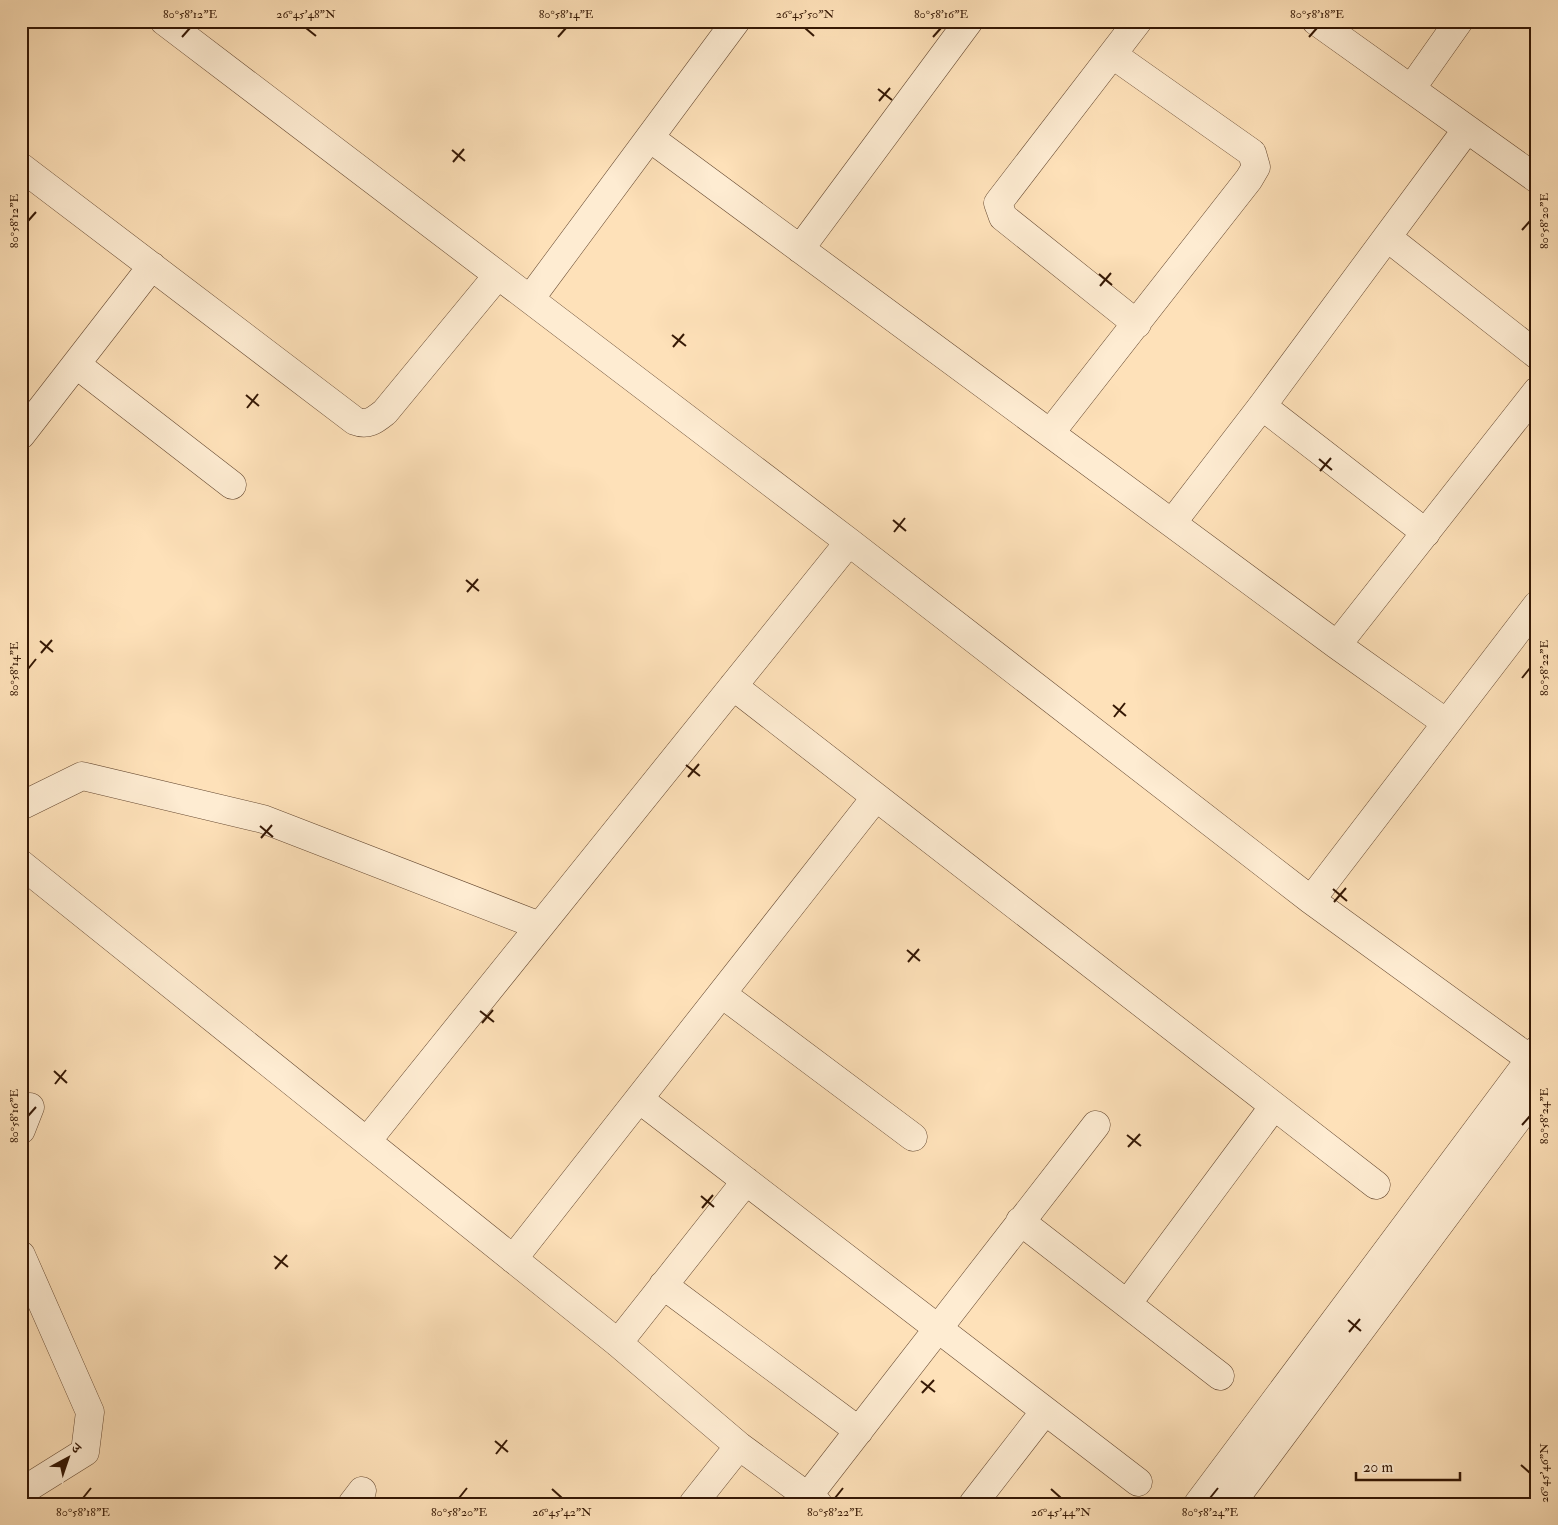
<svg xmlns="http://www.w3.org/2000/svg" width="1558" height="1525" viewBox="0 0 1558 1525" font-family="'IM FELL Double Pica','Noto Serif Devanagari',serif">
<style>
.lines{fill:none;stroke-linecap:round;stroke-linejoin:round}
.minor-casing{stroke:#674a32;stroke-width:29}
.minor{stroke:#feecd2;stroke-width:28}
.ticks{fill:none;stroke:#351805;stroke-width:2}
.neatline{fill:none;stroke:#351805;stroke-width:2}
.ticks-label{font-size:12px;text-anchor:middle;fill:#351805}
</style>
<rect width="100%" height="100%" fill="#fee1b9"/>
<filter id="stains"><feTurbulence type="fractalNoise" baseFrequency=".004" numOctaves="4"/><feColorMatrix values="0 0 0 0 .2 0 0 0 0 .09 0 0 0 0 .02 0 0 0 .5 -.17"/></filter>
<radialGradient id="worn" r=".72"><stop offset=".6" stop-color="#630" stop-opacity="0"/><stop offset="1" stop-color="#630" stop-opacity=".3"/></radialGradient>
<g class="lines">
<defs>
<path id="minor" d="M164,21L849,542L1311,900L1537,1064
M1316,21L1537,179
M1411,89L1459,21
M650,138L1337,645L1445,722
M21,167L355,421C368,426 375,420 385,412L498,275
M1388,238L1537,355
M800,249L969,21
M530,299L736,21
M1137,324L1003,217L998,203L1138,21
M77,365L232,485
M1262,406L1426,533
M1051,432L1249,179L1256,167L1252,153L1113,55
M21,435L152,266
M1172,523L1262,406L1467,129
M1337,645L1537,391
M733,686L1376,1185
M21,806L82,776L263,819L540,926
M21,864L618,1343L739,1446L818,1504
M1311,900L1537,605
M722,994L913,1137
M639,1099L1138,1482
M21,1130L30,1107
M367,1141L849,542
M1020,1221L1220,1376
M21,1255L90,1412L85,1452L21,1492
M513,1259L876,797
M663,1285L859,1431
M1127,1304L1274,1106
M618,1343L746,1181
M808,1496L1096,1125
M352,1504L362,1491
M693,1504L739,1446
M973,1504L1045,1411
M1198,1504L1537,1050
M1231,1504L1537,1093"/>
</defs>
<use href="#minor" class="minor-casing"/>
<use href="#minor" class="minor"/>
</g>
<path class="ticks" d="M306,28L316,36M805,28L814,36M182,37L190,28M558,37L566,28M933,37L941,28M1309,37L1317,28M878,89L892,100M879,101L890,88M452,150L465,161M453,162L464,149M28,221L36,212M1522,230L1530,221M1099,274L1112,285M1100,286L1111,273M672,335L686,346M673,347L684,334M246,395L259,406M247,408L258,394M1319,459L1332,470M1320,471L1331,458M893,520L906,531M894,532L905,518M466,580L479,591M467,592L478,579M40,641L53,652M41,653L52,640M28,669L36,659M1522,678L1530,668M1113,705L1126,716M1114,717L1125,703M686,765L700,776M688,777L699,764M260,826L273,837M261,838L272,825M1333,889L1347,901M1334,902L1346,888M907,950L920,961M908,962L919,949M480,1011L494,1022M482,1023L493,1010M54,1071L67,1083M55,1084L66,1070M28,1116L36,1107M1522,1125L1530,1116M1127,1135L1141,1146M1128,1147L1140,1134M701,1196L714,1207M702,1208L713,1195M274,1256L288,1267M275,1269L287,1255M1348,1320L1361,1331M1349,1332L1360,1319M921,1381L935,1392M922,1393L934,1380M495,1441L508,1452M496,1454L507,1440M1521,1465L1530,1473M552,1489L562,1498M1051,1489L1061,1498M83,1498L91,1488M459,1498L467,1488M835,1498L843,1488M1210,1498L1218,1488"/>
<rect width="1558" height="1525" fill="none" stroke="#fee1b9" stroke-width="55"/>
<g transform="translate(68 1458) rotate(40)" stroke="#feecd2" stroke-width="4" paint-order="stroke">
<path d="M0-4L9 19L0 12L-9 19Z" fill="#351805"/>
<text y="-8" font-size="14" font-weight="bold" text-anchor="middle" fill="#351805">उ</text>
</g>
<path d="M1356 1472v8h104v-8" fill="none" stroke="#351805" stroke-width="2.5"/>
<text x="1363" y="1472" font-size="15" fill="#351805" stroke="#feecd2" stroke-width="4" paint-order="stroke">20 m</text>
<rect x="28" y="28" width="1502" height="1470" class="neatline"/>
<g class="ticks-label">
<text x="190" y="18">80°58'12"E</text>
<text x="306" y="18">26°45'48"N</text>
<text x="566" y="18">80°58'14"E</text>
<text x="805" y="18">26°45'50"N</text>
<text x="941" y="18">80°58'16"E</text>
<text x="1317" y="18">80°58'18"E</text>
<text transform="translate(1544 221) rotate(-90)" y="4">80°58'20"E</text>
<text transform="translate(14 221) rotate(-90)" y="4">80°58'12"E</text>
<text transform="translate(1544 668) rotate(-90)" y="4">80°58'22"E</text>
<text transform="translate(14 669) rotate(-90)" y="4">80°58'14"E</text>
<text transform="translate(1544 1116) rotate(-90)" y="4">80°58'24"E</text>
<text transform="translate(14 1116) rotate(-90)" y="4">80°58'16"E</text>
<text transform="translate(1544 1473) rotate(-90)" y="4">26°45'46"N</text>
<text x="83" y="1516">80°58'18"E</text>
<text x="459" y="1516">80°58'20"E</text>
<text x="562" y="1516">26°45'42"N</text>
<text x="835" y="1516">80°58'22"E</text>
<text x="1061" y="1516">26°45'44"N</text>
<text x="1210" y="1516">80°58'24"E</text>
</g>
<rect width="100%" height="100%" filter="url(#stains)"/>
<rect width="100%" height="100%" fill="url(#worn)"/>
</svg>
